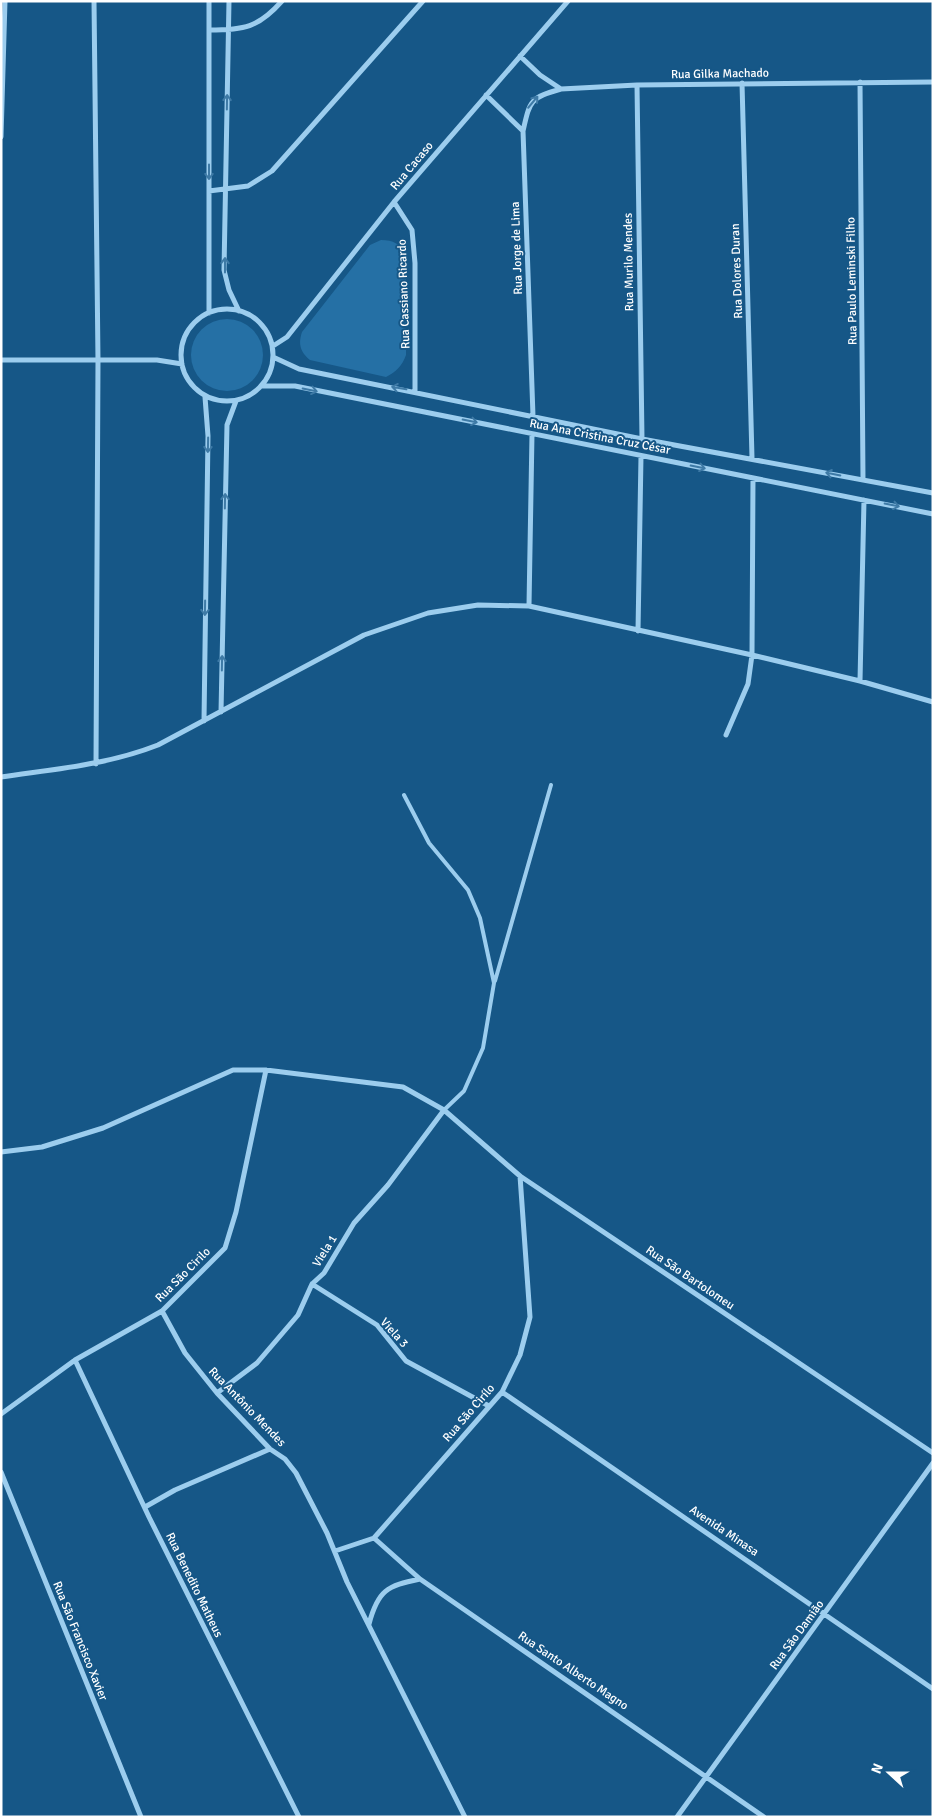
<svg xmlns="http://www.w3.org/2000/svg" width="934" height="1818" viewBox="0 0 934 1818" font-family="Signika,sans-serif">
<style>
.green{fill:#2570a5}
.lines{fill:none;stroke-linecap:round;stroke-linejoin:round}
.lane{stroke:#9ccdee;stroke-width:4}
.street{stroke:#9ccdee;stroke-width:5}
.oneway{stroke:#3e7aa6}
.labels{text-anchor:middle;dominant-baseline:central;stroke-width:4;stroke-linejoin:round;paint-order:stroke}
.street-label{font-size:12px;fill:#fff;stroke:#165787}
</style>
<rect width="100%" height="100%" fill="#165787"/>
<path class="green" d="M381,240C393,240 401,244 406,255V355C402,366 396,372 386,377L310,360C300,352 298,344 302,332L370,245Z
M191 355a36 36 0 1 1 72 0a36 36 0 1 1-72 0Z"/>
<g class="lines">
<path class="lane" d="M404,795L429,843L468,890L480,918L494,983L483,1048L464,1091L444,1110
M495,981L551,785"/>
<path class="street" d="M94,1L98,360L96,764
M229,1L224,270L229,290L239,311
M209,30C244,30 258,28 282,1
M520,56L540,75L561,89L637,85L933,82
M860,82L863,479
M742,83L752,458
M637,85L642,439
M486,95L523,131L533,416
M523,131C530,100 530,98 561,89
M1,137L5,1
M209,191L248,186L272,171L423,1
M394,202L412,230L415,263V391
M181 355a46 46 0 1 1 92 0a46 46 0 1 1-92 0Z
M209,313V1
M273,346L287,337L394,202L568,1
M273,357L299,369L642,439L933,493
M1,360H157L182,364
M262,386H295L933,514
M529,606L532,434
M638,631L641,456
M860,681L864,500
M221,712L227,425L236,401
M204,721L208,436L205,397
M726,735L748,684L752,655L753,478
M1,777C55,769 107,765 158,745L364,635L428,613L478,605L529,606L752,655L860,681L933,702
M1,1152L42,1147L103,1128L233,1070H266L403,1087L444,1110L520,1176L933,1453
M312,1284L377,1325L406,1361L489,1406
M162,1311L185,1353L217,1393L270,1449L285,1459L296,1473L327,1533L347,1582L465,1817
M75,1360L149,1517L299,1817
M502,1392L933,1689
M217,1393L257,1363L298,1315L312,1284L324,1273L354,1223L388,1185L444,1110
M1,1414L75,1360L162,1311L225,1248L236,1212L266,1070
M1,1472L141,1817
M145,1507L175,1490L270,1449
M374,1538L420,1579L764,1817
M335,1551L374,1538L502,1392L520,1355L530,1317L520,1176
M369,1624C378,1590 387,1586 420,1579
M677,1817L933,1463"/>
</g>
<defs><path id="oneway-shaft" d="M-6 0H5M1.5-3L5.5 0L1.5 3" fill="none" stroke-width="1.6" stroke-linecap="round" stroke-linejoin="round" transform="scale(1.25)"/></defs>
<g class="oneway">
<use href="#oneway-shaft" transform="translate(227 102) rotate(-89)"/>
<use href="#oneway-shaft" transform="translate(533 102) rotate(-50)"/>
<use href="#oneway-shaft" transform="translate(209 172) rotate(90)"/>
<use href="#oneway-shaft" transform="translate(225 265) rotate(-90)"/>
<use href="#oneway-shaft" transform="translate(399 388) rotate(-170)"/>
<use href="#oneway-shaft" transform="translate(310 390) rotate(11)"/>
<use href="#oneway-shaft" transform="translate(470 421) rotate(11)"/>
<use href="#oneway-shaft" transform="translate(208 445) rotate(91)"/>
<use href="#oneway-shaft" transform="translate(698 467) rotate(11)"/>
<use href="#oneway-shaft" transform="translate(833 474) rotate(-169)"/>
<use href="#oneway-shaft" transform="translate(225 501) rotate(-89)"/>
<use href="#oneway-shaft" transform="translate(892 505) rotate(11)"/>
<use href="#oneway-shaft" transform="translate(205 608) rotate(91)"/>
<use href="#oneway-shaft" transform="translate(222 663) rotate(-89)"/>
</g>
<g class="labels">
<g class="street-label">
<text transform="translate(720 74) rotate(-1)">Rua Gilka Machado</text>
<text transform="translate(412 166) rotate(-50)">Rua Cacaso</text>
<text transform="translate(517 248) rotate(-92)">Rua Jorge de Lima</text>
<text transform="translate(629 262) rotate(-91)">Rua Murilo Mendes</text>
<text transform="translate(737 271) rotate(-92)">Rua Dolores Duran</text>
<text transform="translate(852 281) rotate(-91)">Rua Paulo Leminski Filho</text>
<text transform="translate(404 294) rotate(-92)">Rua Cassiano Ricardo</text>
<text transform="translate(600 437) rotate(11)">Rua Ana Cristina Cruz César</text>
<text transform="translate(325 1251) rotate(-58)">Viela 1</text>
<text transform="translate(183 1275) rotate(-45)">Rua São Cirilo</text>
<text transform="translate(690 1278) rotate(34)">Rua São Bartolomeu</text>
<text transform="translate(394 1333) rotate(48)">Viela 3</text>
<text transform="translate(247 1407) rotate(46)">Rua Antônio Mendes</text>
<text transform="translate(469 1413) rotate(-49)">Rua São Cirílo</text>
<text transform="translate(724 1531) rotate(34)">Avenida Minasa</text>
<text transform="translate(194 1585) rotate(64)">Rua Benedito Matheus</text>
<text transform="translate(797 1635) rotate(-54)">Rua São Damião</text>
<text transform="translate(80 1641) rotate(68)">Rua São Francisco Xavier</text>
<text transform="translate(573 1671) rotate(34)">Rua Santo Alberto Magno</text>
</g>
</g>
<rect width="934" height="1818" fill="none" stroke="#ffffff" stroke-width="5"/>
<g transform="translate(889 1773) rotate(291)" stroke="#165787" stroke-width="4" paint-order="stroke">
<path d="M0-4L9 19L0 12L-9 19Z" fill="#ffffff"/>
<text y="-8" font-size="14" font-weight="bold" text-anchor="middle" fill="#ffffff">N</text>
</g>
</svg>
